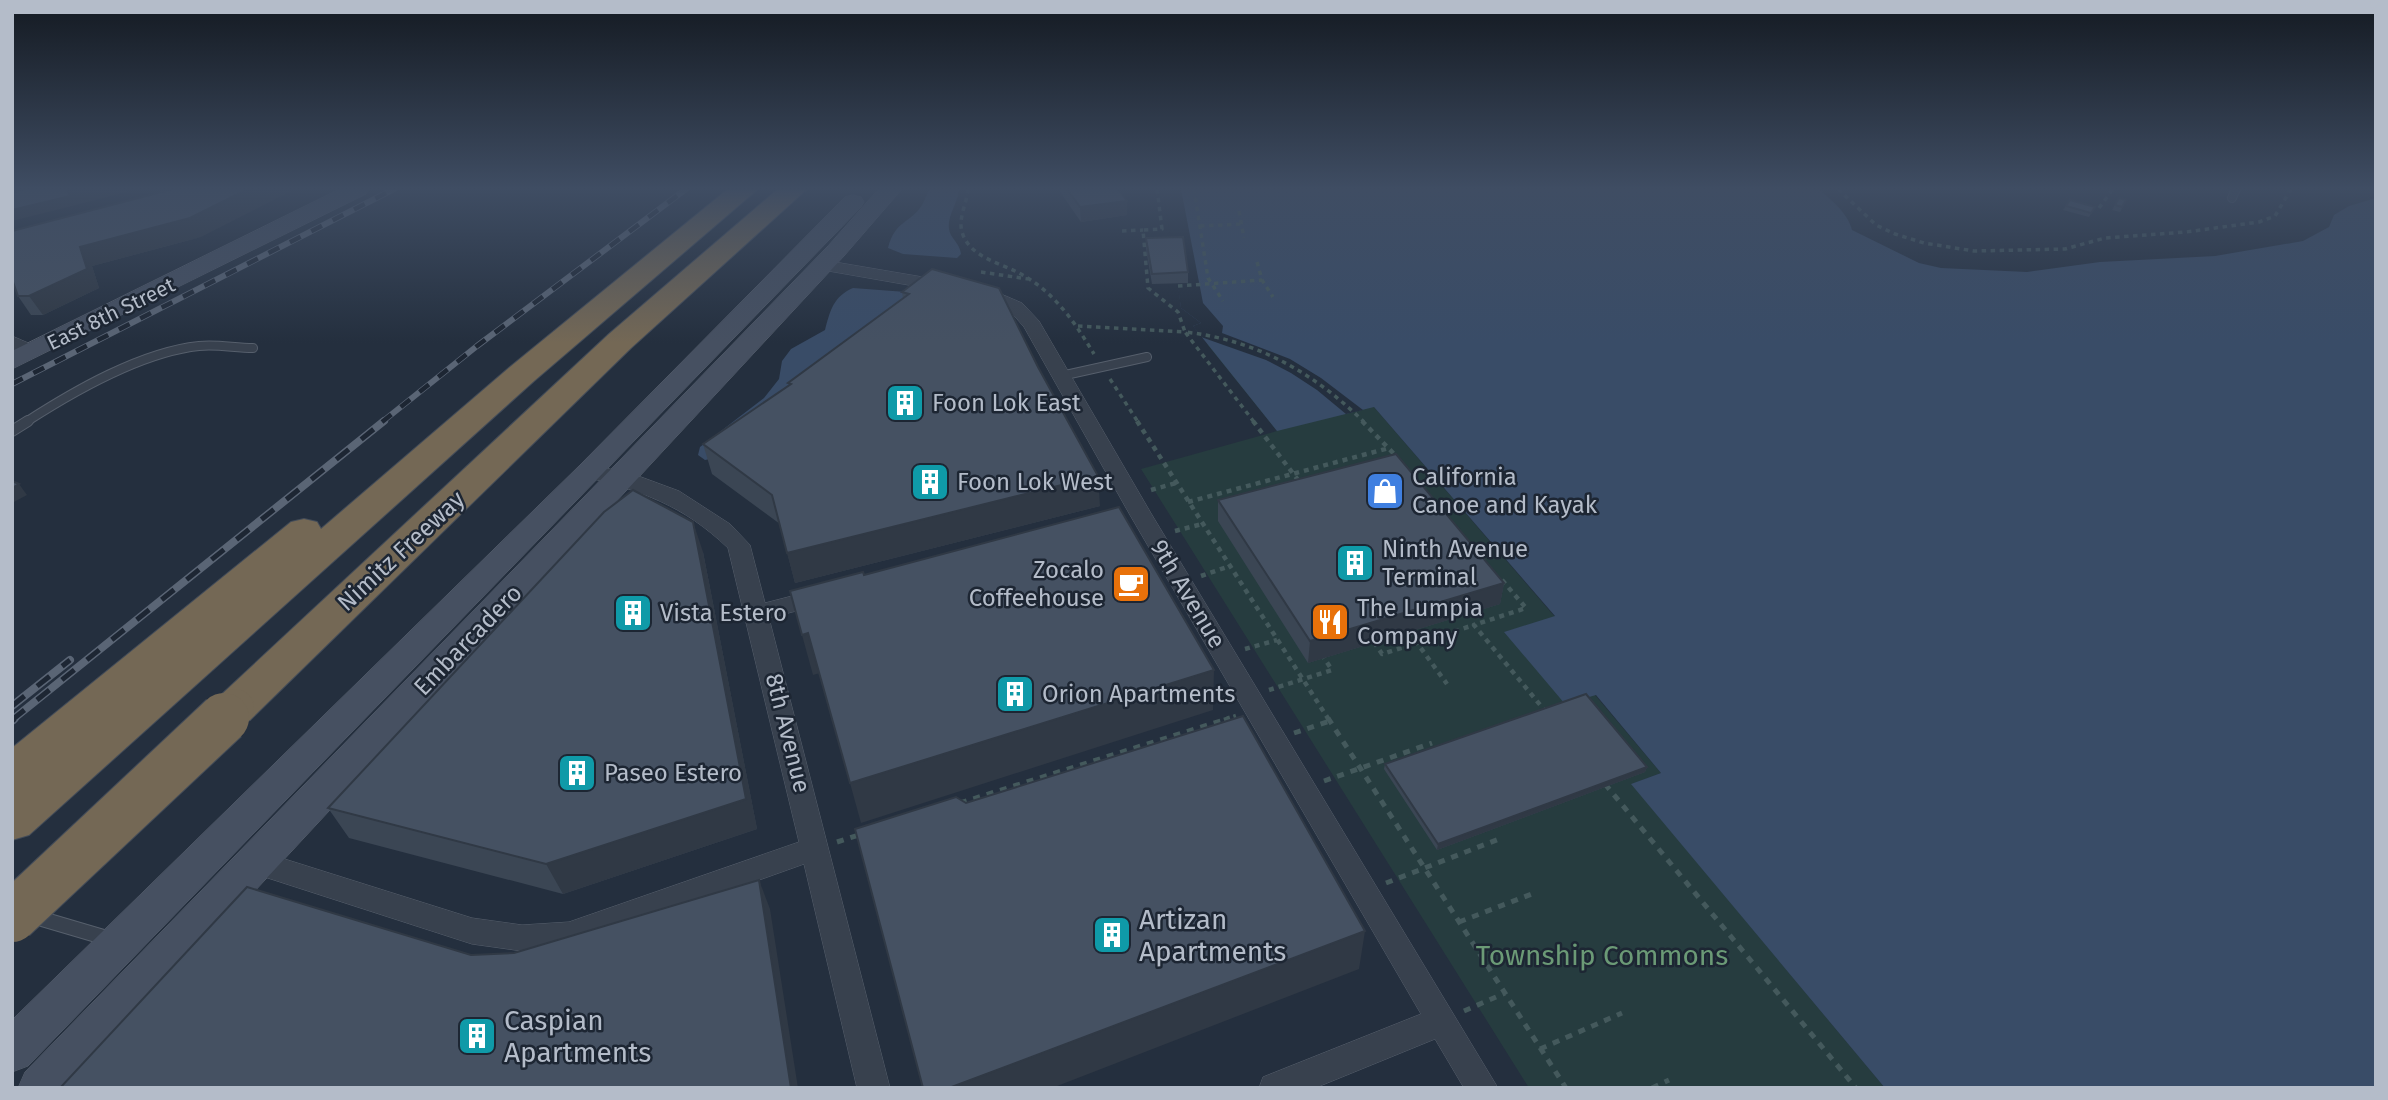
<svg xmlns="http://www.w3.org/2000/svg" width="2388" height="1100" viewBox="0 0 2388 1100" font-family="'Fira Sans',sans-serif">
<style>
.green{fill:#263c3f}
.water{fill:#394c67}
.pier{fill:#242f3e}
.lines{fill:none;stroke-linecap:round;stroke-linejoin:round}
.lane-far2-casing{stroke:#565f6c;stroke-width:10}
.lane-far1-casing{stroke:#565f6c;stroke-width:12}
.lane-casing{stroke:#565f6c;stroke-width:16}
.street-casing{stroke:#565f6c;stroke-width:1}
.secondary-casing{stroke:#565f6c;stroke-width:1}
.highway-casing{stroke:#434c59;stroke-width:2}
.path-far2{stroke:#44595c;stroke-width:3.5;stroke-dasharray:4.5 4.5;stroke-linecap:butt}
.path-far1{stroke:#44595c;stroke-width:4.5;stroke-dasharray:5 5;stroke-linecap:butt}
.path{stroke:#44595c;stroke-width:5;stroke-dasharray:7 7;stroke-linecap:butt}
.lane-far2{stroke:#38414e;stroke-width:8}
.lane-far1{stroke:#38414e;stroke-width:10}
.lane{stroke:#38414e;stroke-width:14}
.street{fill:#38414e;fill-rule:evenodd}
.secondary{fill:#465061;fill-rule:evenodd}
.highway{fill:#746855;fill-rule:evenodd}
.rail-far2-casing{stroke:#5a6575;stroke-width:6}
.rail-far1-casing{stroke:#5a6575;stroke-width:8}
.rail-casing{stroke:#5a6575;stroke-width:10}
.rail-far2{stroke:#1d2633;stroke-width:4.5;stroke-dasharray:12;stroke-linecap:butt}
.rail-far1{stroke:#1d2633;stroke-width:5;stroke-dasharray:16;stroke-linecap:butt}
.rail{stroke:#1d2633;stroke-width:7;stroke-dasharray:20;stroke-linecap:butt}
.highway-bridge-far1-casing{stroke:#434c59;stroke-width:40;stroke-linecap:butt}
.highway-bridge-casing{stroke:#434c59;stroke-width:52;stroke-linecap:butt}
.highway-bridge-far1{stroke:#746855;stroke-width:38}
.highway-bridge{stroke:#746855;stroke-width:50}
.wall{fill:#3b4654}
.shaded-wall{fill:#303945}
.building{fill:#455162;stroke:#303945;stroke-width:2}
.labels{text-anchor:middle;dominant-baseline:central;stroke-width:5;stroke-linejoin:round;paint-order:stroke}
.far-street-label{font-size:21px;fill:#b4bcc9;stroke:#1d2633}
.poi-label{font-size:24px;fill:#b4bcc9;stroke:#1d2633;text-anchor:start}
.street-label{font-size:24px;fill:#b4bcc9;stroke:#1d2633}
.near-poi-label{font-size:28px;fill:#b4bcc9;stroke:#1d2633;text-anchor:start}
.near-park-label{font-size:28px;fill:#6b9a76;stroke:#1d2633}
</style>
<rect width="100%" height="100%" fill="#242f3e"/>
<path class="green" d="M1207,344L1374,407L1555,617L1505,632L1595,695L1661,773L1632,784L1885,1088H1529L1141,469L1277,431Z"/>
<path class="water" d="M929,189H959C958,203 947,216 949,229C950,238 960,243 961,254L957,258L903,254L888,248C895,220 910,224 922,205C925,200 927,194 929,189Z
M1166,189H1819C1831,200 1848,213 1852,230L1919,263L1941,268L2027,272L2100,262L2215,256L2303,241L2329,227L2334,215L2349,206L2376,198V1088H1885L1631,784L1661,773L1596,695L1565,704L1504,632L1555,616L1374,407L1277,431L1193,326L1201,323L1181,308Z
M853,288L919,293L720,457L705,460L698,455L700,447L764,398L779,379L782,361L791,349L825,330C830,310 834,296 853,288Z"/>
<path class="pier" d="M1163,189H1181L1203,303L1223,326L1222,333L1290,359L1321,378L1363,410L1346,414L1317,390L1291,373L1266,360L1201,337L1193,326L1201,323L1181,308Z"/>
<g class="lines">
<defs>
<path id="lane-far2" d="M2232,198L2236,189
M1061,376L1147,357
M26,422C74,391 141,352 199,346C217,344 235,348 253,348"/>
<path id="lane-far1" d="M12,431L28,421"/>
<path id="lane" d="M32,916L110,939"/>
<path id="street" d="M823,260L987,288L1022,303L1039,321L1152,515L1498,1088H1464L1435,1039L1315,1088H1259L1263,1077L1421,1014L1130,515L1024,327L1010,311L977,297L817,269L814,265L817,261Z
M12,336L40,348L42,352L33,358L12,349Z
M590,464L641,477L679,491L730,524L750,545L765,603L823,588L831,590L835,596L831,602L769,618L890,1088H857L804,864L569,948L522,951L472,944L246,871L242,862L246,853L256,850L472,918L522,925L569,922L799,842L728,548C683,505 642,491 582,476L579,471L582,466Z"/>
<path id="secondary" d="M340,189H369L366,194L12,369V351Z
M879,189H902L844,256L72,1088H18L25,1072L828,246Z
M853,195L861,197L864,202L861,207L28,1066L12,1072V1020L580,465L845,197Z"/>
<path id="highway" d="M728,189H758L534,381L29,835L12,840V748L291,522L304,519L317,522L321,529L510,367Z
M778,189H807L631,348L250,720L235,725L220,720L213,708L220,696L609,334Z"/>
</defs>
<use href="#lane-far2" class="lane-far2-casing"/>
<use href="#lane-far1" class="lane-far1-casing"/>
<use href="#lane" class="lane-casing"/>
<use href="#street" class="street-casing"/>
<use href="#secondary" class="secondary-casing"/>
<use href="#highway" class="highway-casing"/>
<path class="path-far2" d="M968,189C967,203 958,218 962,232C969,256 997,262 1017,272C1053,290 1074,321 1094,354
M1157,189L1162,229L1143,230L1148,288L1178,312L1185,332C1256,340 1313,372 1364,422
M1194,189L1208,278L1223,301
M1838,189L1876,225L1895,234L1924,243L1974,251L2065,249L2105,238L2186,232L2259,222L2275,216L2291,189
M2099,208L2113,189
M1239,211L1244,238
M1200,226L1241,224
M1122,231L1143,230
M1257,262L1262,280L1273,297
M981,272L1028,279
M1178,286L1262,280
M1078,326L1185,332L1254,422
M1110,379L1138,422"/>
<path class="path-far1" d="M1137,421L1329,720
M1253,421L1301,484
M1362,421L1396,456
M1151,490L1176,483
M1188,502L1389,448
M1175,531L1202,524
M1201,576L1230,566
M1502,580L1526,608L1474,625L1546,712
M1409,632L1447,684
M1374,642L1382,654L1474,625
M1245,649L1277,640
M1269,690L1332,670L1324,658
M1224,720L1236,716"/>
<path class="path" d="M1328,718L1566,1088
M1294,733L1330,721
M1324,781L1432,743
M1605,784L1856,1088
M960,803L1230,718
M837,842L862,834
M1386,883L1499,839
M1459,922L1537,892
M1464,1011L1505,993
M1540,1049L1622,1013
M1652,1088L1669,1080"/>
<use href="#lane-far2" class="lane-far2"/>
<use href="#lane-far1" class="lane-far1"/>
<use href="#lane" class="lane"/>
<use href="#street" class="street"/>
<use href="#secondary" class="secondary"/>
<use href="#highway" class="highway"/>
<defs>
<path id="rail-far2" d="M12,384L394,189
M382,422L477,346L686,189"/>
<path id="rail-far1" d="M12,706L70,660
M12,720L384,421"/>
<path id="rail" d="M12,720L14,718"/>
</defs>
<use href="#rail-far2" class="rail-far2-casing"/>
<use href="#rail-far1" class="rail-far1-casing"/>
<use href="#rail" class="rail-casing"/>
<use href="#rail-far2" class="rail-far2"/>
<use href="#rail-far1" class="rail-far1"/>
<use href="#rail" class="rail"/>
<defs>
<path id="highway-bridge-far1" d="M222,720L235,708"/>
<path id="highway-bridge" d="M12,917L224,718"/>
</defs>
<use href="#highway-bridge-far1" class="highway-bridge-far1-casing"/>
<use href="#highway-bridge" class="highway-bridge-casing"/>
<use href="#highway-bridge-far1" class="highway-bridge-far1"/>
<use href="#highway-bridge" class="highway-bridge"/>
</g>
<path class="wall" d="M1058,189H1118L1127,215L1081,222Z
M2119,198L2124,205L2120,212L2112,210Z
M2066,206L2095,207L2089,217L2063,210Z
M201,237L92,266L99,288L43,315H31L18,296L12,279Z
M1146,238L1188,272V283L1152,284L1146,248Z
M932,269L1038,367L1100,506L795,583L780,524L712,474L703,444L789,385L788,383L903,298L902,292Z
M1218,500L1504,583L1500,604L1308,663L1218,521Z
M703,552L757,829L563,894L349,838L328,808Z
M1385,764L1647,767L1645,772L1437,850L1384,769Z"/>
<path class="shaded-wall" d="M74,189H138L76,205L74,201L76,205L12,221V210Z
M248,189H295L201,237L92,266L99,288L43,315L29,296L80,247Z
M1127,201V215L1081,222L1080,207Z
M1098,476L1100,506L795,583L787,553Z
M19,484L27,495L12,503V488Z
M693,522L703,552L757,829L563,894L546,864Z
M1504,583L1500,604L1308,663L1310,641Z
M808,633L820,673L813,675L802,635Z
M1214,670L1213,710L861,823L850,783Z
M1647,767L1645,772L1437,850L1438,844Z
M759,880L770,909L798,1088H791Z
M1365,931L1359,969L1052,1088H949Z"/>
<path class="building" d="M18,189H26L12,193V191Z
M26,189H67L70,196L12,210V193Z
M173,189H248L190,218L80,247L87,269L29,296H18L12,279V231Z
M1067,189H1118L1127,201L1080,207Z
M2119,198L2126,200L2122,207L2115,205Z
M2070,200L2095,207L2091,213L2066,206Z
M1183,237L1188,272L1152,274L1146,238Z
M932,269L999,288L1038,367L1098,476L787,553L772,495L703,444L791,384L788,383L909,294L902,292Z
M1396,454L1504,583L1310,641L1218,500Z
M12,481L19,484L12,488Z
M633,490L693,522L746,799L546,864L328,808L604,512Z
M1119,507L1214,670L850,783L808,633L802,635L790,591L863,572L864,575Z
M1586,694L1647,767L1438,844L1385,764Z
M1243,716L1365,931L949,1088H923L855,829L956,797L966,803Z
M759,880L791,1088H60L247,887L471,955L514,953Z"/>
<linearGradient id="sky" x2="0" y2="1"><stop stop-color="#141a22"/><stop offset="0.55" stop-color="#3f4d63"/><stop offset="1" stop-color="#3f4d63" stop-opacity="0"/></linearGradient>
<rect width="2388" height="343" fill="url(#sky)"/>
<defs>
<symbol id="building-square" viewBox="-11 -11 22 22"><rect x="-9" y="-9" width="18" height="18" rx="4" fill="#0f9aa8" stroke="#1d2633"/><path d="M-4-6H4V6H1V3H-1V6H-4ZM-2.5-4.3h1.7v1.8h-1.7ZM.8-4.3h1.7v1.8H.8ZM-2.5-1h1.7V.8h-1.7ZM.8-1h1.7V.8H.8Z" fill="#fff"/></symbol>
<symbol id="shop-square" viewBox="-11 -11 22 22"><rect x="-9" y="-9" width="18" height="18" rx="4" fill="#3f7fe0" stroke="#1d2633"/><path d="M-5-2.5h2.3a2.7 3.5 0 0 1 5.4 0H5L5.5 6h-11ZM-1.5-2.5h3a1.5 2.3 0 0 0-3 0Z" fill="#fff"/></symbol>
<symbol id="cafe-square" viewBox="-11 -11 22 22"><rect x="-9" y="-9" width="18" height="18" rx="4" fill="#e8710a" stroke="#1d2633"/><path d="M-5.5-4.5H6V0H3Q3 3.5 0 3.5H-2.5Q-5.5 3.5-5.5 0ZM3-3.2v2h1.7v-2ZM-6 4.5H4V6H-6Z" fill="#fff"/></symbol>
<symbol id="restaurant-square" viewBox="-11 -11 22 22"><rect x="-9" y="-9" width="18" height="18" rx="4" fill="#e8710a" stroke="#1d2633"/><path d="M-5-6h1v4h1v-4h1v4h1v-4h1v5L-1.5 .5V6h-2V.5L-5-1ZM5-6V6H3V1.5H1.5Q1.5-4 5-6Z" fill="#fff"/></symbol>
</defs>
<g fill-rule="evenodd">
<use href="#building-square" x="883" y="381" width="44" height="44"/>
<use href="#building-square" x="908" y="460" width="44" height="44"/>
<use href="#shop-square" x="1363" y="469" width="44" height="44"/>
<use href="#building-square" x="1333" y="541" width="44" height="44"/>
<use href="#cafe-square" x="1109" y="562" width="44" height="44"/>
<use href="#building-square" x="611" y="591" width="44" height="44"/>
<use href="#restaurant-square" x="1308" y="600" width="44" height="44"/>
<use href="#building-square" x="993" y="672" width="44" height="44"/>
<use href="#building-square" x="555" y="751" width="44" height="44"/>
<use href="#building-square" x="1090" y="913" width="44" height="44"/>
<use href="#building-square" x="455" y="1014" width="44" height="44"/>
</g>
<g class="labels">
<g class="far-street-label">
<text transform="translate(111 314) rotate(-26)">East 8th Street</text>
</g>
<g class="poi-label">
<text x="932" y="403">Foon Lok East</text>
<text x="1412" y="477">California<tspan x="1412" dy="28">Canoe and Kayak</tspan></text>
<text x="957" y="482">Foon Lok West</text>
<text x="1382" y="549">Ninth Avenue<tspan x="1382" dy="28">Terminal</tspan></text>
<text x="1104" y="570" text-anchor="end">Zocalo<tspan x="1104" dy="28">Coffeehouse</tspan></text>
<text x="1357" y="608">The Lumpia<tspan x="1357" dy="28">Company</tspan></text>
<text x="660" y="613">Vista Estero</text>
<text x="1042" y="694">Orion Apartments</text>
<text x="604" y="773">Paseo Estero</text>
</g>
<g class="street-label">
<text transform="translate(401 551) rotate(-43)">Nimitz Freeway</text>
<text transform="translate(1188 594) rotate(59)">9th Avenue</text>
<text transform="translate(468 640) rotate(-46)">Embarcadero</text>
<text transform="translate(788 733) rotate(76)">8th Avenue</text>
</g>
<g class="near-poi-label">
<text x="1139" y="919">Artizan<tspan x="1139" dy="32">Apartments</tspan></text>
<text x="504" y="1020">Caspian<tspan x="504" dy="32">Apartments</tspan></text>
</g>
<g class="near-park-label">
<text x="1602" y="955">Township Commons</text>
</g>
</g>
<rect width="2388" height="1100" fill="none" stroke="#b4bcc9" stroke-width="28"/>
</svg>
